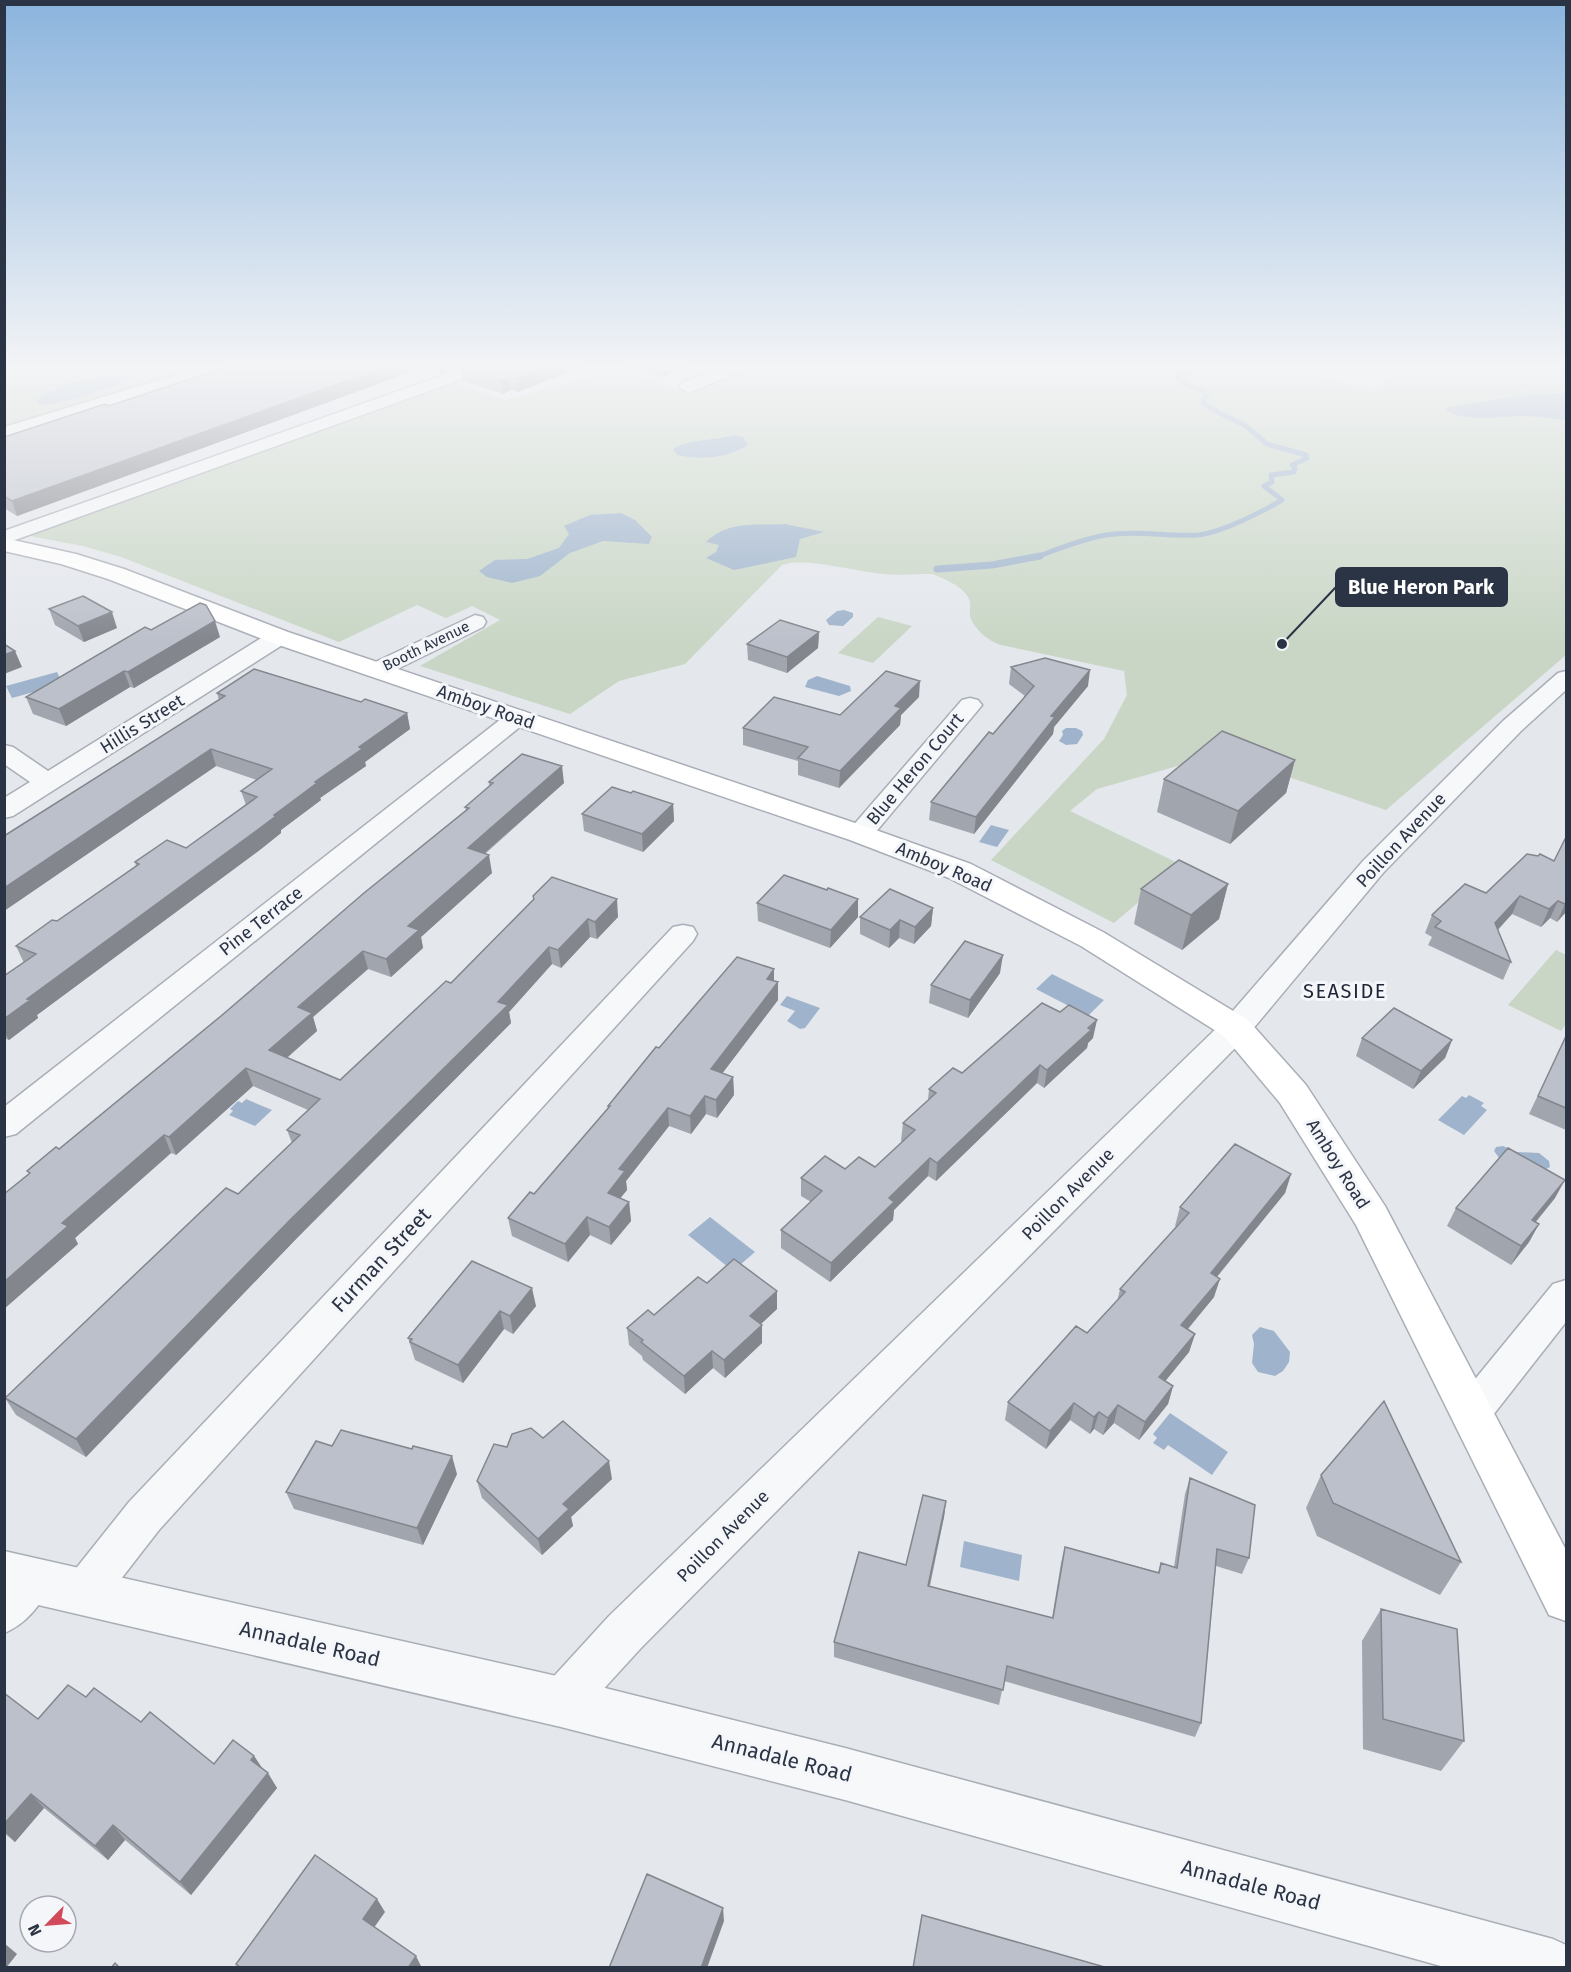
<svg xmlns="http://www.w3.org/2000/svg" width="1571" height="1972" viewBox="0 0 1571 1972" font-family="'Fira Sans',sans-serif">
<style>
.green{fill:#c9d6c5}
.water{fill:#9fb4cc}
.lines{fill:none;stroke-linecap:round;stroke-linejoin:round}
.stream-far1{stroke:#9fb4cc;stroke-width:5}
.stream{stroke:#9fb4cc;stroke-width:7}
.minor-casing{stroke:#a9aeb7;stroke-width:3}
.tertiary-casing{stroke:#a9aeb7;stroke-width:3}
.secondary-casing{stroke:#a9aeb7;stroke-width:3}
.minor{fill:#f7f8fa;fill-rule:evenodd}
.tertiary{fill:#f7f8fa;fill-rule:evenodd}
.secondary{fill:#fff;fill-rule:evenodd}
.wall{fill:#a1a5ae}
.shaded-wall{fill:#83868d}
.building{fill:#bbc0ca;stroke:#83868d;stroke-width:1.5}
.labels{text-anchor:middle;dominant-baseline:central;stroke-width:6;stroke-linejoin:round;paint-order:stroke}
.far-street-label{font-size:15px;fill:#2b3445;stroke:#f4f6f9}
.street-label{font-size:18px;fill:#2b3445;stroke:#f4f6f9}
.neighbourhood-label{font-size:20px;letter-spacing:1.5px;fill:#1d2536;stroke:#f4f6f9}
.near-street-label{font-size:21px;fill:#2b3445;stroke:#f4f6f9}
.leader{fill:none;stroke:#2b3445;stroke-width:2}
.callout-dot{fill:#2b3445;stroke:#f4f6f9;stroke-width:2}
.callout{fill:#2b3445;stroke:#2b3445;stroke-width:2}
.callout-label{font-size:20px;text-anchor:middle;font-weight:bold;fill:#fff}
</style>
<rect width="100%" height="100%" fill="#e4e7ec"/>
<path class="green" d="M5,367H199L5,428Z
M611,367L687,391L749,367H1315L1322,371L1317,377L1372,390L1406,367H1566V655L1386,810L1220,754L1097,789L1070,811L1182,865L1114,923L991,860L1104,739L1127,695L1124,671L1001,645C989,641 974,630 970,616C969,610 972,604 968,597C962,586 943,578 932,574C913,574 893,576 875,573C850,570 804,557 782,565L685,664L619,681L570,714L420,666L500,620L472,606L446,618L417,605L339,642L121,557L83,546L30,536L41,530L454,382L505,400L583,379Z
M878,617L912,626L873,663L838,653Z
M1556,950L1566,955V1024L1561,1031L1508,1005Z"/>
<path class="water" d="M115,376H128V380C112,388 55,406 39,405L36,401C54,382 90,380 115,376Z
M1566,393V420C1552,418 1538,417 1523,416C1503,416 1458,424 1445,408L1525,395Z
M735,435L743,437L748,445C725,459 702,460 677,455L673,449C691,438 715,441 735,435Z
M621,513L635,520L652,537L649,544L603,541L570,553L540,576L512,583L487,577L479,571L495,560L527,559L559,548L569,534L564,526L590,515Z
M785,524L824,532L800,539L796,557L734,570L706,558L716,552L719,545L706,542C729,520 755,526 785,524Z
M837,611L844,610L853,613V617L843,626L829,625L826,620Z
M57,672L63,684L12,698L6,686Z
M817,676L850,686L851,691L839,696L805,687L808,680Z
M1066,728H1076L1082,731L1083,735L1077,744L1066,745L1059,741L1063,735L1062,731Z
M991,825L1009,830L997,847L979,842Z
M1052,974L1104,1000L1088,1016L1036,989Z
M787,996L820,1008L805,1028L800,1029L787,1021L795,1011L780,1005Z
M1469,1095L1484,1103L1481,1106L1487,1110L1464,1135L1438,1120L1462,1096L1466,1098Z
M246,1099L272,1110L255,1126L229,1115L233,1111L230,1109L238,1101L242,1103Z
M1503,1146L1517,1152L1539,1153L1549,1161L1550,1167L1544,1170L1500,1159L1494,1151L1496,1147Z
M710,1217L755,1252L733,1271L688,1235Z
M1260,1327L1274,1331L1290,1352L1289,1362L1283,1371L1275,1376L1258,1372L1252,1363L1254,1344L1252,1335Z
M1170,1413L1228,1452L1212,1475L1168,1445L1164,1450L1153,1443L1157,1438L1153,1434Z
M964,1541L1022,1555L1019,1581L960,1567Z"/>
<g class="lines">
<path class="stream-far1" d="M1036,557C1059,549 1081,539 1106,535C1138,530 1167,537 1198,535C1220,533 1262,512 1282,500L1264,486L1272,482L1271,475L1294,472L1295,468L1292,465L1307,458L1306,455L1267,444L1246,426L1208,407L1203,402L1207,395L1205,392L1184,384L1178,377L1199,367"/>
<path class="stream" d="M937,569L992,565L1040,556"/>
<defs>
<path id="minor" d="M202,367H226L224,370L4,438V427Z
M466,367H489L487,370L4,544V531Z
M723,367H745L743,370L693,391L687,392L679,387L681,383Z
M475,615L483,617L486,622L483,627L385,675L377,677L369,675L366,670L369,665Z
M279,630L287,632L290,637L287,642L57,788L13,816L4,818V798L30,782L4,764V745L13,747L48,771L271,632Z
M1566,671V690L1521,731L1383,873L1247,1036L641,1648L577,1718L561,1725L545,1718L538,1702L545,1686L609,1616L1225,1020L1363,861L1503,721L1558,673Z
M970,698L978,700L982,705L978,710L869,840L860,842L851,840L847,834L851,828L962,700Z
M518,710L526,712L530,717L526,722L16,1134L4,1137V1107L510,712Z
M683,925L693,927L697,934L693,941L159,1530L100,1606L85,1612L70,1606L63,1591L70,1576L129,1502L673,927Z
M1566,1280V1322L1486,1424L1472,1429L1458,1424L1452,1412L1458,1400L1553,1284Z
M31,1559L46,1565L53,1580C43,1602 27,1624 4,1633V1578L16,1565Z"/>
<path id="tertiary" d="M4,1551L561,1677L845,1748L1553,1939L1566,1945V1968H1448L845,1800L561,1727L4,1597Z"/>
<path id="secondary" d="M4,538L76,554L124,569L288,632L870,828L971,864L1103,932L1248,1020L1306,1085L1385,1206L1566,1550V1621L1549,1615L1356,1225L1280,1103L1224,1036L1081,946L949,878L850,840L270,642L108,579L61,564L4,551Z"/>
</defs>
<use href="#minor" class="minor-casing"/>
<use href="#tertiary" class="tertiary-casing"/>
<use href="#secondary" class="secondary-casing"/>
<use href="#minor" class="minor"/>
<use href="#tertiary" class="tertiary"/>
<use href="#secondary" class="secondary"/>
</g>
<path class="wall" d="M226,367H460L440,374L421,368L17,516L4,508V437L109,406Z
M464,367H580L518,392L511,390L503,394L463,381L461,368Z
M625,367H686L663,377Z
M49,609L117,628L84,642L55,625Z
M151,630L220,637L134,688L130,687L66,726L33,714L26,697Z
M819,632L818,648L787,673L748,660L747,644Z
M1011,667L1088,686L1054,727L1053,734L974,834L929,820L931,802L993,734L1025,696L1009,684Z
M217,693L361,702L407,713L410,729L365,762L366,766L320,798L321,800L281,830V833L261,849L37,1015L38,1018L9,1040L6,1039L4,1041V976L24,963L16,946L57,921L136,866L135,862L186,848L246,805L241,791L257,780L216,766L4,911V836L219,700Z
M919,697L901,715L900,725L839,788L798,775V761L743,745V728L840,715Z
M1295,760L1286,793L1230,844L1157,812L1164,779Z
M489,782L564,783L485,854L492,873L421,937L423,948L391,977L368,969L313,1017L317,1031L287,1058L340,1080L451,983L533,900V896L618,917L597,939L590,937L561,968L552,964L509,1012L511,1023L297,1238L86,1457L16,1415L5,1398L238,1194L292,1143L287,1130L308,1110L253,1086L176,1155L171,1153L75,1238L78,1244L4,1309V1194L29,1174L27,1171L59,1149L221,1016L466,811L465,807L489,786Z
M631,793L673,804L674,821L643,852L584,831L582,814Z
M1566,837V912L1557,922L1550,918L1541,927L1512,914L1498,930L1511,962L1503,980L1428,945L1432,937L1425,933L1432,915L1486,893L1554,861Z
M1228,884L1219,919L1182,950L1134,924L1141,889Z
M858,899V917L830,948L758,921L757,903Z
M933,908L931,926L914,944L899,938L889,948L860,934V917Z
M774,969V981L778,982V1000L722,1073L733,1077L734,1095L717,1118L706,1114L691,1134L669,1126L626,1181L627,1190L620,1198L629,1202L631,1221L611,1245L590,1235L568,1262L512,1236L508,1218L534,1194L608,1108V1106L659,1048Z
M1000,973L968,1018L929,1003L931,985Z
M1566,1036V1130L1529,1114Z
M1093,1038L1088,1043L1087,1048L1044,1088L1037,1083L936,1181L928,1176L894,1210L893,1220L830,1282L781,1248V1230L811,1202L801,1196V1178L845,1169L875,1167L903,1142L901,1141L903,1123L928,1100L929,1089L962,1073Z
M1362,1038L1452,1040L1445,1058L1413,1089L1356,1056Z
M1291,1174L1285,1193L1217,1277L1214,1297L1188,1329L1195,1334L1189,1352L1165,1381L1173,1386L1168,1404L1139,1440L1114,1423L1103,1435L1094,1429L1090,1434L1070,1420L1046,1449L1005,1420L1008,1402L1087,1333L1117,1302L1120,1289L1177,1227L1175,1226L1180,1207Z
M1555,1198L1536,1222L1539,1224L1529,1242L1511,1265L1447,1226L1456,1208Z
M472,1261L536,1306L513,1334L504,1329L463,1383L415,1360L408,1338Z
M707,1283L777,1309L761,1324L762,1325V1343L725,1378L713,1368L685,1394L643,1360L642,1356L629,1345L627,1328L654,1315Z
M543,1438L612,1479L571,1517L573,1526L542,1555L482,1498L477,1481L507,1447Z
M332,1446L457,1474L423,1545L294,1509L286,1492Z
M1321,1475L1461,1562L1440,1595L1317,1536L1306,1508Z
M1190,1478L1249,1558L1242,1574L1216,1566L1201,1723L1195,1737L1004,1681L999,1705L834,1657V1642L906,1565L946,1501L944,1517L930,1586L1052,1618L1061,1563L1065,1547L1158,1572L1161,1563L1174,1567L1185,1494Z
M1381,1609L1464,1741L1441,1771L1363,1749L1362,1641Z
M4,1693L38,1719L86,1697L141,1722L214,1764L254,1756L262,1768L277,1788L191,1895L125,1840L108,1860L44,1808L15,1842L4,1833Z"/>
<path class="shaded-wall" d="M385,367H420L421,368L17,516L12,501Z
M439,367H460L440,374Z
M547,367H580L518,392L517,379Z
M662,367H686L663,377Z
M509,377L511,390L503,394L501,380Z
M112,612L117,628L84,642L78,626Z
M215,621L220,637L134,688L128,672Z
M819,632L818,648L787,673V657Z
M15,651L22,667L4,674V655Z
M1090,670L1088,686L1054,727L1053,734L974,834L976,817L1051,716Z
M124,671L130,687L66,726L59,709Z
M920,681L919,697L901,715L900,725L839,788L840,771L895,706Z
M407,713L410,729L365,762L366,766L320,798L321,800L281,830V833L261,849L37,1015L38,1018L9,1040L4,1031V1019L27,999L274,815L359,747Z
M211,749L216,766L4,911V888Z
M1295,760L1286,793L1230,844L1238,811Z
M562,766L564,783L471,865L468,848Z
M673,804L674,821L643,852L642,834Z
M489,855L492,873L421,937L423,948L391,977L386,959L408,926Z
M1228,884L1219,919L1182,950L1191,915Z
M1520,896L1512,914L1487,941L1495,923Z
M617,899L618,917L597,939L595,922Z
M858,899V917L830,948L831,930Z
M1558,901L1550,918L1541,927L1549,909Z
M1566,903V912L1557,922L1565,904Z
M933,908L931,926L914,944L915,927Z
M588,919L590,937L561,968L558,950Z
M900,920L899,938L889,948L890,930Z
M549,947L552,964L509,1012L511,1023L297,1238L86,1457L76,1439L498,1002Z
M363,951L368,969L313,1017L317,1031L275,1068L269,1050L298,1007Z
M1003,955L1000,973L968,1018L970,1000Z
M774,969V987L778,982V1000L712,1087L711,1069L767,979Z
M1097,1020L1093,1038L1088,1043L1087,1048L1044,1088L1047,1070Z
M1452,1040L1445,1058L1413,1089L1421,1071Z
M1040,1065L1037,1083L936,1181L937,1163Z
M246,1068L253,1086L176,1155L169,1137Z
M733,1077L734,1095L717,1118L716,1100Z
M705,1096L706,1114L691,1134L690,1116Z
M668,1108L669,1126L626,1181L627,1190L610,1211L608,1193L619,1169Z
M164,1135L171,1153L75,1238L78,1244L4,1309V1282L62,1223Z
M930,1158L928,1176L894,1210L893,1220L830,1282L831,1263L889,1198Z
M1291,1174L1285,1193L1205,1291L1211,1273Z
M1565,1180L1555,1198L1522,1238L1532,1220Z
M629,1202L631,1221L611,1245L609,1227Z
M587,1217L590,1235L568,1262L565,1244Z
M1539,1224L1529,1242L1511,1265L1521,1246Z
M1220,1279L1214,1297L1176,1343L1181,1325Z
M532,1288L536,1306L513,1334L510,1316Z
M777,1291V1309L750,1334V1316Z
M500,1311L504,1329L463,1383L458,1365Z
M762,1325V1343L725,1378L724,1360Z
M1195,1334L1189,1352L1154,1395L1159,1377Z
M712,1351L713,1368L685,1394L684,1376Z
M1173,1386L1168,1404L1139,1440L1145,1422Z
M1074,1403L1070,1420L1046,1449L1050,1431Z
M1118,1405L1114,1423L1103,1435L1108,1418Z
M1099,1412L1094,1429L1090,1434L1094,1417Z
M452,1456L457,1474L423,1545L417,1528Z
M609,1461L612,1479L571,1517L573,1526L542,1555L538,1539L563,1504Z
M946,1501L944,1517L926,1601L928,1586Z
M254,1756L264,1771L251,1760Z
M268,1773L277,1788L191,1895L180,1882Z
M31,1794L44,1808L15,1842L4,1831V1824Z
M113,1825L125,1840L108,1860L95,1846Z
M377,1899L385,1912L371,1932L363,1919Z
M723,1908L724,1921L707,1968H701Z
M4,1943L17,1954L6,1968H4Z
M416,1956L422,1968H408Z"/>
<path class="building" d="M226,367H385L12,501L4,496V437L105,404L109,406Z
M464,367H547L517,379L509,377L501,380L461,368Z
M83,596L112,612L78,626L49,609Z
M200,603L206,605L215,621L128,672L124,671L59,709L26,697L145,627L151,630Z
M780,620L819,632L787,657L747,644Z
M4,644L15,651L4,655Z
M1045,658L1090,670L1051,716L1055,717L976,817L931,802L989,732L993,734L1034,686L1011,667Z
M254,669L361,702L365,699L407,713L359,747L362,749L315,782L317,783L274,815L276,816L256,831L27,999L30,1000L4,1019V976L36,954L16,946L52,920L57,921L139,864L135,862L167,840L186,848L257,797L241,791L272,769L211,749L4,888V836L225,696L217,693Z
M886,671L920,681L895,706L901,708L840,771L798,758L808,747L743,728L774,697L840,715Z
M1222,731L1295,760L1238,811L1164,779Z
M522,754L562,766L468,848L489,855L408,926L419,930L386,959L363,951L298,1007L312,1013L269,1050L340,1080L446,981L451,983L534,899L533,896L552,877L617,899L595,922L588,919L558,950L549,947L498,1002L508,1005L290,1220L76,1439L5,1398L226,1188L238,1194L300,1135L287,1130L320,1099L246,1068L169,1137L164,1135L62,1223L68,1226L4,1282V1194L30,1173L27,1171L56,1147L59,1149L221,1016L364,893L469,808L465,807L493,783L489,782Z
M612,787L631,793L633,791L673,804L642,834L582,814Z
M1566,837V903L1565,904L1558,901L1549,909L1520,896L1495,923L1511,962L1435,927L1441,921L1432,915L1465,884L1486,893L1527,854L1538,856L1540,854L1554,861Z
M1179,860L1228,884L1191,915L1141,889Z
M784,875L827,890L828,888L858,899L831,930L757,903Z
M890,889L933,908L915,927L900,920L890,930L860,917Z
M965,941L1003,955L970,1000L931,985Z
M737,957L774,969L767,979L778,982L711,1069L733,1077L716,1100L705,1096L690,1116L668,1108L619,1169L625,1171L608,1193L629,1202L609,1227L587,1217L565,1244L508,1218L530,1192L534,1194L610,1106H608L656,1047L659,1048Z
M1042,1003L1060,1012L1069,1005L1097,1020L1088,1028L1091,1030L1047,1070L1040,1065L937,1163L930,1158L889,1198L894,1202L831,1263L781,1230L822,1191L801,1178L825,1156L845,1169L859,1157L875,1167L915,1130L903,1123L936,1093L929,1089L953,1068L962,1073Z
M1394,1008L1452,1040L1421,1071L1362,1038Z
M1566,1036V1108L1538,1096Z
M1235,1144L1291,1174L1211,1273L1220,1279L1181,1325L1195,1334L1159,1377L1173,1386L1145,1422L1118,1405L1108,1418L1099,1412L1094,1417L1074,1403L1050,1431L1008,1402L1076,1326L1087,1333L1125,1292L1120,1289L1189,1213L1180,1207Z
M1508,1148L1565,1180L1532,1220L1539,1224L1521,1246L1456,1208Z
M734,1259L777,1291L750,1316L762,1325L724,1360L712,1351L684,1376L641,1342L643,1340L627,1328L648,1310L654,1315L698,1277L707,1283Z
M472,1261L532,1288L510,1316L500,1311L458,1365L410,1342L412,1339L408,1338Z
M1384,1401L1461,1562L1333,1503L1321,1475Z
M563,1421L609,1461L563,1504L569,1509L538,1539L477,1481L494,1444L507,1447L512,1434L531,1428L543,1438Z
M341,1430L412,1449L413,1446L452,1456L417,1528L286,1492L316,1441L332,1446Z
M1190,1478L1255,1505L1249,1558L1217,1549L1201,1723L1007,1666L1003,1690L834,1642L859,1552L906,1565L923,1495L946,1501L928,1586L1053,1618L1065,1547L1159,1573L1161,1563L1177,1568Z
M1381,1609L1457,1629L1464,1741L1383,1719Z
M68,1685L86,1697L94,1688L141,1722L150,1712L214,1764L233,1740L254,1756L251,1760L268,1773L180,1882L113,1825L95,1846L31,1794L4,1824V1693L38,1719Z
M315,1855L377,1899L363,1919L416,1956L408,1968H241L236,1964Z
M647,1874L723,1908L701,1968H609Z
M922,1915L1108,1968H913Z
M115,1963L120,1968H111Z"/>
<linearGradient id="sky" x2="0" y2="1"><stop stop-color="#8bb4dd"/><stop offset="0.57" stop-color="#f3f4f6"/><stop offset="1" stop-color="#f3f4f6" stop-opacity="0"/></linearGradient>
<rect width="1571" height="643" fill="url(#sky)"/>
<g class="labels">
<g class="far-street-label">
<text transform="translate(426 646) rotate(-26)">Booth Avenue</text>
</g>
<g class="street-label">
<text transform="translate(486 707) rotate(19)">Amboy Road</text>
<text transform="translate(142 724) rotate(-32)">Hillis Street</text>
<text transform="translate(915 769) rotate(-50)">Blue Heron Court</text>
<text transform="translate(1401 840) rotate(-47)">Poillon Avenue</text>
<text transform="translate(944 867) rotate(23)">Amboy Road</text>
<text transform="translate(261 921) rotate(-38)">Pine Terrace</text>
<text transform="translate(1338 1164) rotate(58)">Amboy Road</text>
<text transform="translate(1068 1194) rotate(-45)">Poillon Avenue</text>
<text transform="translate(723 1536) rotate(-45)">Poillon Avenue</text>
</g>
<g class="neighbourhood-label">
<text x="1345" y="991">SEASIDE</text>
</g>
<g class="near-street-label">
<text transform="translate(381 1260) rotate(-47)">Furman Street</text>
<text transform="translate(310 1644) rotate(13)">Annadale Road</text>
<text transform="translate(782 1758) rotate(14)">Annadale Road</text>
<text transform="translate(1251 1885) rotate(15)">Annadale Road</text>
</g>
</g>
<path class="leader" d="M1282 644L1336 587"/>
<circle class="callout-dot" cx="1282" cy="644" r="6"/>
<rect class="callout" x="1336" y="568" width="171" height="38" rx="6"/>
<g class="callout-label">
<text x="1421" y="594">Blue Heron Park</text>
</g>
<rect width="1571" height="1972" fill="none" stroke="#2b3445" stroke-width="12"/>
<g transform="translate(48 1924) rotate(245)"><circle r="28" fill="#f4f6f9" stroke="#a4a8b1" stroke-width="1.5"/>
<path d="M0-4.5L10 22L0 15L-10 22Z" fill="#d1495b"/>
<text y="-9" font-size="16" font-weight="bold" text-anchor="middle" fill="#2b3445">N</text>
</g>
</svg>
